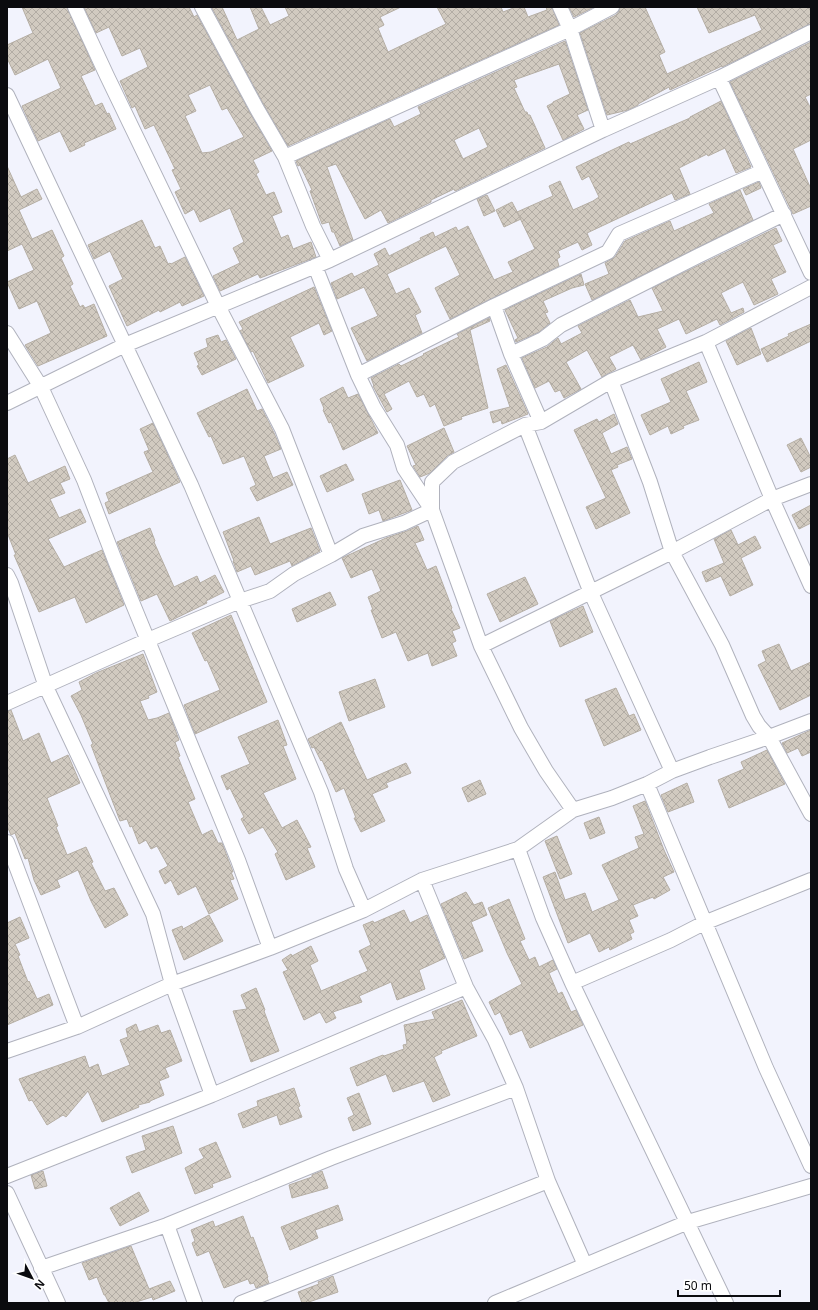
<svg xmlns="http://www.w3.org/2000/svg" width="818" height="1310" viewBox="0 0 818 1310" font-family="'Noto Sans',sans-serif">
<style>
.building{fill:url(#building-cross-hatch);stroke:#b5aea4;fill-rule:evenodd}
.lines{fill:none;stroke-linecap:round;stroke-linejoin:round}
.minor-casing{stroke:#b0b2bd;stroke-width:16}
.minor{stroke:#fff;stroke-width:14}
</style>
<defs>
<pattern id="building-cross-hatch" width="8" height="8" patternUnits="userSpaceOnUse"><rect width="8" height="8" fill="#d1cac0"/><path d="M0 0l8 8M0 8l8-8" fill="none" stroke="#b2aca4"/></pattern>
</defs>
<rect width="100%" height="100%" fill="#f2f3fd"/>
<path class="building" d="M22,7H67L95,70L81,76L95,106L102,103L107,114L109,113L116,129L84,143L85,145L70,152L60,131L38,141L22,106L61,88L48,59L15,75L7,58V45L33,33Z
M84,7H189L194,17L197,15L250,113L272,151L253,160L259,172L256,174L266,195L274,192L282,212L272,216L281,238L288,235L293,249L311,242L316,257L260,278L258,274L220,291L213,276L240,263L233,248L244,242L230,208L200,222L194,209L185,214L175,192L181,189L172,170L175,169L154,125L145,129L135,106L132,108L120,81L148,67L140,48L122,56L109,27L96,33ZM210,85L222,110L227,108L244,137L211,152L202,153L185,116L196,111L188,95Z
M216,7H222L237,40L259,29L250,7H261L270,25L289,16L285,7H401L380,17L384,25L378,28L388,52L446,24L437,7H501L503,12L516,7H524L528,17L547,10L546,7H552L559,25L288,146L264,105L212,8Z
M569,7H594L574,17Z
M620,7H645L665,52L659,55L667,74L762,30L755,15L709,33L697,7H809L811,12V24L722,67V66L670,90L669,87L638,104V105L628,110L607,115L580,33L616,15L619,11Z
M565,41L588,110L577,115L584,129L563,140L547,106L553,103V102L570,94L559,64L514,80L517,87L514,88L525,112H527L528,115H530L545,148L455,191L454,189L431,200V202L388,223L381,210L365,219L336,164L327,167L353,240L340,246L334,232H332L329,222L322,224L310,191L312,190L300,165L298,166L296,161L390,119L394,127L421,114L418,107ZM479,128L488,147L463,159L454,140Z
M811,42V94L805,97L811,109V140L793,149L811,189V206L793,214L730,82Z
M721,101L751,167L736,173L725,148L708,156L707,154L679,168L690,194L675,200L672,193L587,233L592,245L582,250L578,242L558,251L560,257L557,259L559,266L450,319L435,288L460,275L446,246L387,274L396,294L409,288L421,312L415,315L422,333L367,361L351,328L378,316L364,287L337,299L331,283L352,273L354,277L379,265L374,254L385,248L389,256L421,240L420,238L433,232L435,237L456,227L458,231L468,226L494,280L513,272L508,262L535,249L517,212L553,196L549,186L560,181L573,210L593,201L599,197L589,176L582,180L576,167L629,142L630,144L690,118V117Z
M7,166L21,197L37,189L42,199L19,210L32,239L52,230L64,256L61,258L73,284L70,286L80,307L83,305L85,308L94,304L107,336L38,366L25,345L51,333L37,301L19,309L7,282L34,270L22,244L7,251Z
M759,182L761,188L746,195L743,189Z
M740,190L753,220L592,300L585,284L609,274L605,263L615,257L625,241L670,221L674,231L714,213L709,204Z
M487,195L495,211L484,216L477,199Z
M512,202L521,219L504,227L496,210Z
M142,220L155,248L160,246L168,264L170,263L171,264L185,257L204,296L182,306L180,302L160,312L159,310L127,326L109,286L123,279L110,251L94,259L88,245Z
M776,228L782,241L773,245L786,272L771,279L778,294L754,305L743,282L721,293L731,313L743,308L744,312L720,325L717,319L686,334L679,319L657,329L666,347L641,360L633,345L609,357L616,369L602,377L587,350L566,362L581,389L564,398L560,390L555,392L549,381L535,388L522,358L547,347L558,338L561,344L582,333L578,326L630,300L638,317L663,311L652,288Z
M581,274L584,285L572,288L543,301L548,312L545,313L550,323L539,332L516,342L515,340L518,338L505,310Z
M314,287L332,331L324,335L319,323L290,337L304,366L268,383L253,351L251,352L240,331L243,329L239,322Z
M489,318L490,321L470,330L488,408L461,417L462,419L444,426L435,404L430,407L424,394L417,397L409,381L384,394L392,409L387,412L373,386H374L371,378L399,364L401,366L424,355L423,354L459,337L457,334Z
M811,324V341L767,362L761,349L789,336L788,334Z
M751,328L761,354L737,365L726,341Z
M218,335L221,342L226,340L236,359L202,375L197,366L199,365L194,353L208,347L206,339Z
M699,362L707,382L686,391L699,420L683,426L684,428L671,434L668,426L650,435L641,415L671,402L661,379Z
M506,365L528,414L502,424L501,420L493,423L490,412L510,407L497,369Z
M343,387L348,398L358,394L378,433L343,450L331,422L329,423L323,410L324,409L323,406L320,399Z
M247,389L257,411L262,409L274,433L281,449L264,456L273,478L287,472L293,485L257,501L250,488L256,485L244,456L223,464L211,436L209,437L197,413Z
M614,414L618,424L602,433L611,454L627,447L632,459L617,465L618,467L611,470L630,513L596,529L586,507L606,498L574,430L597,419L599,422Z
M153,423L180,482L109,514L105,503L109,501L106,493L153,472L144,452L149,450L140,429Z
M444,428L454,452L447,456L430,473L420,477L413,466L416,465L407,446Z
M801,438L811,458V467L801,472L787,445Z
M15,455L28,483L65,466L70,479L60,483L65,493L50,499L59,518L80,509L86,522L48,539L64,567L102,550L124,605L86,623L75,597L39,612L14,555H16L7,532V459Z
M346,464L354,480L327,492L320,476Z
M400,480L412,510L383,521L379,510L369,514L362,494Z
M811,505V523L799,529L792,515Z
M259,517L270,544L311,528L320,551L292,566L290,561L255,575L251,566L237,572L233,561H234L223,532Z
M418,526L424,540L415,543L427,570L436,566L452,608L451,609L460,628L452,631L456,641L452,643L457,656L432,666L428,653L408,661L396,632L382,638L371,610H373L368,597L381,591L372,569L351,578L342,558L386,538L407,531Z
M150,528L155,541L154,542L174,587L197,576L200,583L215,575L224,592L206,601L207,603L170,621L157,594L141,601L117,542Z
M731,530L738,545L755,536L761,548L741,558L753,585L730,596L721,576L706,582L702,572L724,563L714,539Z
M525,577L538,604L500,622L487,594Z
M330,592L336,605L297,622L292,609Z
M583,606L593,632L560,647L550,621Z
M231,615L267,702L195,734L184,705L220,690L207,660L205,661L192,633Z
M779,644L791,671L811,662V695L780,710L758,665L766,661L762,651Z
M143,654L157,692L148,696L149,698L140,701L148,720L157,718L169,713L179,740L175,742L180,756L178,757L195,799L188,802L202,835L212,830L218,843H222L233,872H231L234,879L230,880L238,899L209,914L196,886L178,895L171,880L165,884L159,871L168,866L157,846L151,849L146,840L139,844L132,826L130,827L127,819L120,821L91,745L93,744L81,715L71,696L82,690L79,682L96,673Z
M375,679L385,707L349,721L339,692Z
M616,688L629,716L634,714L641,730L604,746L585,700Z
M11,710L23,741L39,733L51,763L68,755L80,783L47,798L58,826L56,827L67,855L86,847L93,862L91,863L105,891L114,888L128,915L105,928L91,901L78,870L57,880L60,887L41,895L34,880L28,858L25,859L15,833L11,835L7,826V711Z
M278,720L287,745L283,746L296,779L263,793L282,828L297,820L311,847L307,848L315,867L286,880L275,854L278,852L263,827L249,834L241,819L244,817L230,788L227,790L221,776L250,764L238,737Z
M341,722L354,750H353L367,780L406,763L411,773L386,783L388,787L372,794L385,821L361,832L354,818H356L344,788L336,792L322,760L321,761L314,747L312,748L308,739Z
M811,730V752L802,756L798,748L787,753L782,743Z
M767,750L785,784L729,808L718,780L744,769L741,762Z
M480,780L486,794L468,802L462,788Z
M687,783L694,802L668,812L661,795Z
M645,801L664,850L674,872L663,877L670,890L654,899L653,897L633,905L638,916L629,920L634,932L630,934L632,939L610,950L609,947L599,952L590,933L568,943L543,877L555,872L565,900L585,893L592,912L619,900L602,865L639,848L635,837L644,834L633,806Z
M599,817L605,833L590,839L584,823Z
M557,836L572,874L560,879L545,841Z
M466,892L474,905L482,902L487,915L471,922L483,951L464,959L441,904Z
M509,899L525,939L520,941L529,960L535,957L539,967L553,960L557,969L549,973L558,994L562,992L571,1012L576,1010L583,1025L530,1048L522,1030L510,1035L500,1012L495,1015L489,1002L522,984L507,953L488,908Z
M404,910L410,923L427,915L445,958L419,970L425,989L397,1000L391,982L359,996L362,1002L333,1012L336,1018L326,1023L320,1012L304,1020L283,972L288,970L282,960L291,954L292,956L311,946L318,961L310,965L321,991L361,974L368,971L359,951L371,945L363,925L373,921L374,923Z
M209,915L223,941L184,960L172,930L182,926L183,929Z
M20,917L29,938L15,944L20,955L18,956L28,982L29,981L37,999L49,994L53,1005L7,1025V923Z
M256,988L265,1010L264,1011L279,1051L251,1062L233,1011L247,1009L241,995Z
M462,1000L477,1036L441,1051L442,1053L434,1057L450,1095L433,1102L424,1081L393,1092L386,1074L357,1086L350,1068L383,1055L384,1056L404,1049L403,1045L407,1044L404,1025L435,1019L432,1012Z
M136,1024L139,1032L158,1025L161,1033L170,1030L182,1061L165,1068L169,1077L159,1081L164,1095L150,1101V1102L138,1105L139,1107L102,1122L88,1091L66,1117L63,1115L47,1125L32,1100L29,1101L19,1079L85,1056L89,1068L98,1064L102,1076L130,1065L120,1040L128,1037L126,1029Z
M294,1088L300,1106L298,1107L302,1117L280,1125L277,1115L243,1128L238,1114L258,1106L257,1101Z
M359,1093L371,1124L353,1131L348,1118L354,1115L347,1098Z
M173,1126L182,1153L132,1173L126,1157L146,1150L142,1136Z
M216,1142L231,1177L212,1184L213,1187L195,1194L185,1168L204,1158L199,1149Z
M43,1171L47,1186L35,1189L31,1175Z
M322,1171L328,1188L292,1198L289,1185L312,1177V1175Z
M139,1192L149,1211L120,1226L110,1208Z
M338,1205L343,1220L315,1230L318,1238L290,1250L281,1227Z
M243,1216L251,1238L253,1237L268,1277L267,1278L269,1283L256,1288L254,1283L250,1284L248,1279L224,1288L209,1251L197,1256L192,1243L195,1241L191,1230L213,1221L215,1227Z
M131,1246L149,1289L170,1281L175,1291L153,1300L152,1297L133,1303H109L105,1295H104L97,1277L89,1280L82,1263Z
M333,1276L338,1292L306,1303H302L298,1292L319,1284L318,1282Z"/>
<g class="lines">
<defs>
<path id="minor" d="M75,7L107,76L218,306L282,429L331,555
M202,7L257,109L285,157L313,226L330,260
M560,7L570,29L603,130
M719,78L811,273
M7,95L191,485L321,792L346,869L364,910
M285,157L570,29L612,7
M315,266L358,375L374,408L397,445L404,468L432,510L481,646L521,728L546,771L573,810
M494,306L511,354L541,422
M7,333L41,387L84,480L114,558L238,860L270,948
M706,342L772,499L811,586
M511,354L543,339L561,325L698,256L784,214
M358,375L494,306L608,252L619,234L763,171
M611,381L650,482L672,552L722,645L753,716L759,726L769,737L811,814
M7,403L125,345L330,260L603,130L719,78L811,32
M525,425L591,593L672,771
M7,575L11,583L46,687L153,914L172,984L212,1095
M481,646L672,552L772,499L811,484
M7,703L148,640L240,601L270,591L294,574L331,555L363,536L404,523L432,510V482L453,462L525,425L541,422L611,381L706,342L811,287
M647,784L766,1068L811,1166
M7,842L77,1027
M518,849L543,918L572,983L726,1303
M422,880L466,987L495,1040L516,1088L548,1181L585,1265
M572,983L671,940L704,923L811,880
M7,1051L77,1027L172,984L270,948L364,910L422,880L518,849L573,810L612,798L647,784L672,771L710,757L769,737L811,721
M7,1176L212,1095L466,987
M7,1193L58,1303
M167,1225L195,1303
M41,1268L167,1225L331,1158L516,1088
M241,1303L548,1181
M495,1303L688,1222L811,1186"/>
</defs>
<use href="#minor" class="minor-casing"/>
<use href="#minor" class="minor"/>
</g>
<rect width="818" height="1310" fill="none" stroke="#0b0b0f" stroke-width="16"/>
<g transform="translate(32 1278) rotate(131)" stroke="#ffffff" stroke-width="3" paint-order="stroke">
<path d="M0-3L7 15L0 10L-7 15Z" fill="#0b0b0f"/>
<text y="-6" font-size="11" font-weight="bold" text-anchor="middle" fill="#0b0b0f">N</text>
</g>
<path d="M678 1290v6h102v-6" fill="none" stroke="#0b0b0f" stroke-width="2"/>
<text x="684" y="1290" font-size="12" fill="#0b0b0f" stroke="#ffffff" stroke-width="3" paint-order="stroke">50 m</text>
</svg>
